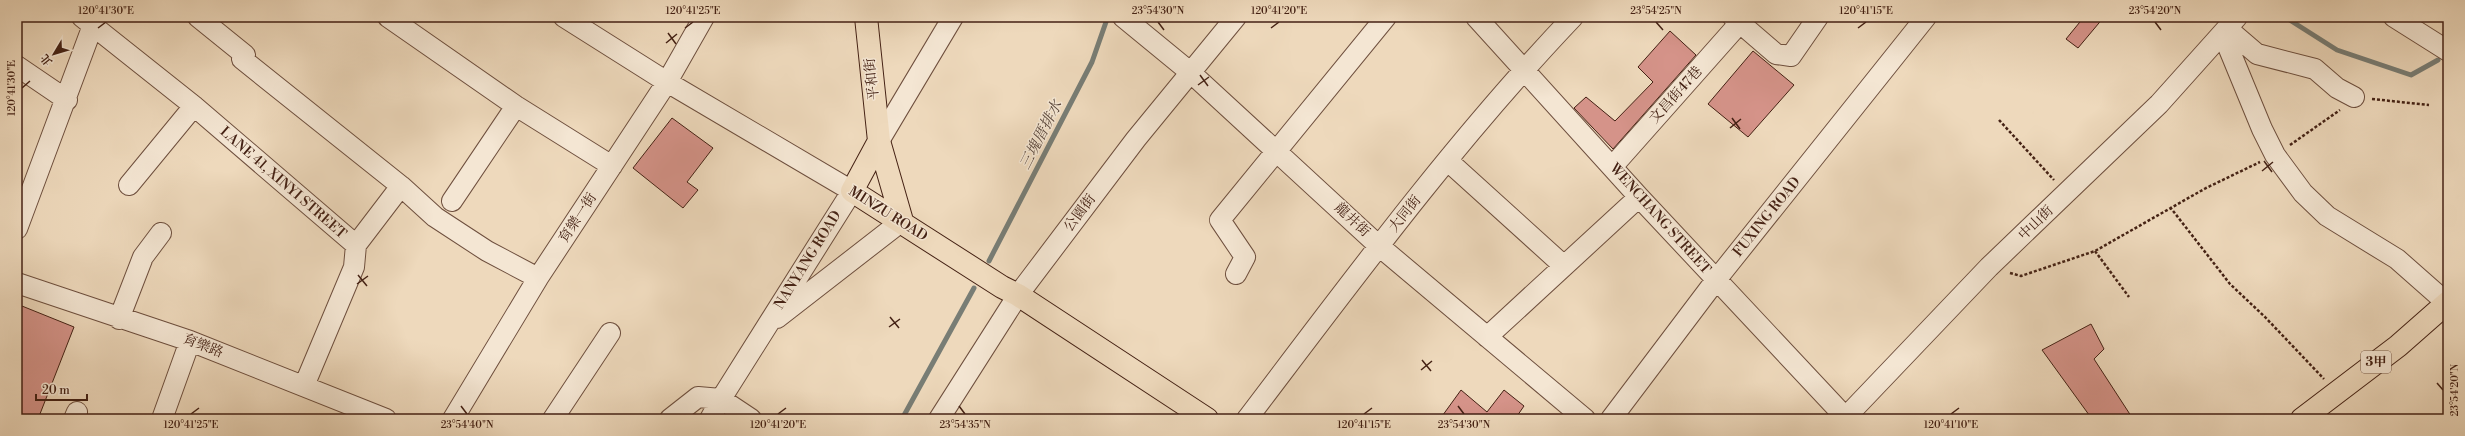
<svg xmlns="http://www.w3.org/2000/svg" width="2465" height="436" viewBox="0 0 2465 436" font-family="'Libre Bodoni','Noto Serif TC',serif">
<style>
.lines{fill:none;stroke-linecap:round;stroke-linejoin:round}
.stream{stroke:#787d75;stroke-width:5}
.building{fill:#d59389;stroke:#442114}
.minor-casing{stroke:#6e4f3e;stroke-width:22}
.major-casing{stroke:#442114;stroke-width:24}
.path{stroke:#442114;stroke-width:2.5;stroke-dasharray:3 2;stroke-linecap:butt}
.minor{stroke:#f4e6d3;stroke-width:20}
.major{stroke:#eed9bc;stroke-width:22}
.ticks{fill:none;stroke:#442114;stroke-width:1.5}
.labels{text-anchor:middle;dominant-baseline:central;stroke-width:3;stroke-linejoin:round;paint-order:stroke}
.shield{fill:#f4e6d3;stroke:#795c4d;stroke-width:1}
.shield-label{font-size:13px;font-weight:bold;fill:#442114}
.street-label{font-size:14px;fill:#442114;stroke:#f4e6d3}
.water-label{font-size:15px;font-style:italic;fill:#5a473c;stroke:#f4e6d3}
.neatline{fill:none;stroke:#442114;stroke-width:1.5}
.ticks-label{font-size:10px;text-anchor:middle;fill:#442114}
</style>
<rect width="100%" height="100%" fill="#eed9bc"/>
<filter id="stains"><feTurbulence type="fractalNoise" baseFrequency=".005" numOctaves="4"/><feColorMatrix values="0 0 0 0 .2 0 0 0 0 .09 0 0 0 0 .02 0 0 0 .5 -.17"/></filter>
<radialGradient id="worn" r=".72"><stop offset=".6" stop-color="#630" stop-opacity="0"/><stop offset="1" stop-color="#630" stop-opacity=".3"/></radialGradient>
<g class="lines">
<path class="stream" d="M2285,17L2337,50L2411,75L2438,60
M989,261L1092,62L1106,22L1105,17
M902,419L974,288"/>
</g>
<path class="building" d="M2084,17H2104L2078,48L2066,39Z
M1670,31L1696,55L1613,149L1574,108L1586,97L1615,121L1653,82L1638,67Z
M1753,51L1794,85L1748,137L1708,104Z
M672,118L713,148L687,182L698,190L683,208L633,168Z
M17,304L74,327L38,419H17Z
M2091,324L2104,349L2094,359L2133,419H2092L2042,350Z
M1461,390L1487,412L1504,390L1524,406L1515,419H1440Z"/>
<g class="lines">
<defs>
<path id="minor" d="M82,17L194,106L356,245L354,267L304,386
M198,17L245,55L242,59L401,186L356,245
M388,17L516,106L612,166
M564,17L667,82L852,191L721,399L710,419
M1123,17L1190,72L1379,246L1585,419
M1476,17L1639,197L1847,419
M1733,17L1776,54L1791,56L1818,17
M2394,17L2448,51
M2228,27L2229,49L2262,129L2275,155L2303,193L2327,216L2397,259L2448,304
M2229,30L2257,54L2315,69L2337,88L2354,97
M17,66L67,100
M879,141L953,17
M1448,161L1564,266
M1612,167L1745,17
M129,185L194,106
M401,186L435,217L487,251L538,278
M452,201L516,106
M17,229L96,17
M1236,274L1245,257L1220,220L1386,17
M17,283L190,341L386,419
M777,318L902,221
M119,319L143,257L161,233
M1487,337L1639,197
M74,419L77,412
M162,419L190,341
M453,419L538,278L667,82L704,17
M553,419L610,333
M670,419L698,397L721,399L751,419
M939,419L1018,295L1136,139L1236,17
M1247,419C1351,282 1454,142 1573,17
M1611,419L1716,280L1926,17
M1844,419L1989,267L2159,104L2237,17"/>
<path id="major" d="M866,17L879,141L902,221
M879,141L852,191L1002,287L1018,295L1207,419
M2302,419L2398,346L2448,302"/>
</defs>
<use href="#minor" class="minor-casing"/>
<use href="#major" class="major-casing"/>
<path class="path" d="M2372,99L2429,105
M1999,120L2054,180
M2290,145L2340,110
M2170,207L2230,284L2265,317L2324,379
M2095,251L2129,297
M2010,273L2021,276L2095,251L2206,188L2260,162"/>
<use href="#minor" class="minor"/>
<use href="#major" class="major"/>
</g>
<path class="ticks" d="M1158,22L1164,30M1656,22L1663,30M2155,22L2161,30M98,28L106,22M685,28L693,22M1271,28L1279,22M1858,28L1866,22M668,33L676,44M666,43L677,34M1200,75L1208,86M1198,85L1209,77M22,88L30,81M1732,118L1740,129M1730,128L1741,119M2264,161L2272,172M2262,171L2273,162M358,275L367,286M357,284L368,276M890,317L899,328M889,327L900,319M1422,360L1431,371M1421,370L1432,361M2437,383L2443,390M461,406L467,414M959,406L965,414M1458,406L1464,414M191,414L199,408M778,414L786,408M1364,414L1372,408M1951,414L1959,408"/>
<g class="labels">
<rect class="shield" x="2361" y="351" width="30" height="22" rx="3"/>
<g class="shield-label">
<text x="2376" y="362">3甲</text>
</g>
<g class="street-label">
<text transform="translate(872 79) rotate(-96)">平和街</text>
<text transform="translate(1676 95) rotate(-48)">文昌街47巷</text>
<text transform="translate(283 183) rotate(41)">LANE 41, XINYI STREET</text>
<text transform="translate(1080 213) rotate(-53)">公園街</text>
<text transform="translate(888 214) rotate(32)">MINZU ROAD</text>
<text transform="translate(1405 214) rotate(-51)">大同街</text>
<text transform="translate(1767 217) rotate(-51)">FUXING ROAD</text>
<text transform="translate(578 218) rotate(-57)">育樂一街</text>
<text transform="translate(1660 219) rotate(48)">WENCHANG STREET</text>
<text transform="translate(1352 220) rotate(43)">龍井街</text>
<text transform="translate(2036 223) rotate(-44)">中山街</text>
<text transform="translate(808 260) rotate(-58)">NANYANG ROAD</text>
<text transform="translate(203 346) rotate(21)">育樂路</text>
</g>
<g class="water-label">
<text transform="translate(1041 135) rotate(-63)">三塊厝排水</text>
</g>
</g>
<rect width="2465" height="436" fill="none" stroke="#eed9bc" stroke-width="44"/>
<g transform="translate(54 54) rotate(232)" stroke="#f4e6d3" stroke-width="3" paint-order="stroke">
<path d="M0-3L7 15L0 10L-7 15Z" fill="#442114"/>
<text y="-6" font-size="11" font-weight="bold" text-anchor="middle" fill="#442114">北</text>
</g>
<path d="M36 394v6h51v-6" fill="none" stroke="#442114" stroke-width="2"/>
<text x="42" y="394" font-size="12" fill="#442114" stroke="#f4e6d3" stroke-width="3" paint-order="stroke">20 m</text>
<rect x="22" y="22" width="2421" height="392" class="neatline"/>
<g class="ticks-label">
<text x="106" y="14">120°41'30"E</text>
<text x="693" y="14">120°41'25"E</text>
<text x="1158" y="14">23°54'30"N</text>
<text x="1279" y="14">120°41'20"E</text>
<text x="1656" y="14">23°54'25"N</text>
<text x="1866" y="14">120°41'15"E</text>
<text x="2155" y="14">23°54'20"N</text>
<text transform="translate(11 88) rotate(-90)" y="4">120°41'30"E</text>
<text transform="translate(2454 390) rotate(-90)" y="4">23°54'20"N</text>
<text x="191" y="428">120°41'25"E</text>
<text x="467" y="428">23°54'40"N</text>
<text x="778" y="428">120°41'20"E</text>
<text x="965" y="428">23°54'35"N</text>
<text x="1364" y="428">120°41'15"E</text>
<text x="1464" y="428">23°54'30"N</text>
<text x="1951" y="428">120°41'10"E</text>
</g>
<rect width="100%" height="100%" filter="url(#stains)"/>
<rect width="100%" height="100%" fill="url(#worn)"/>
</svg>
